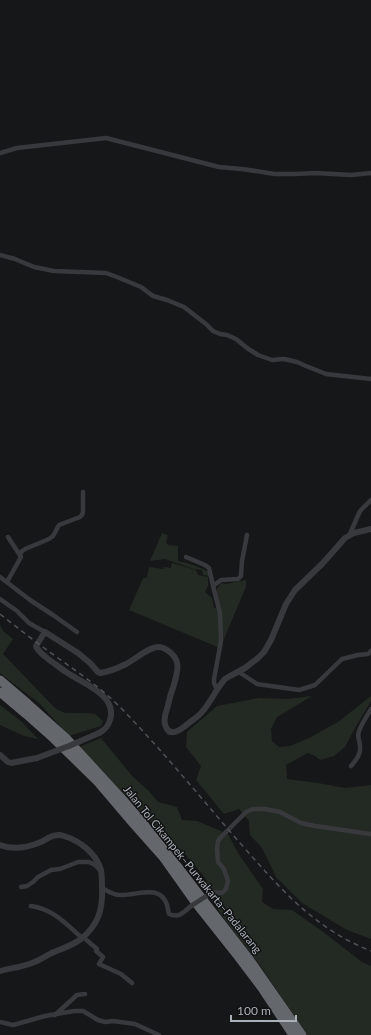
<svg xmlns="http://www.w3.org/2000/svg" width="371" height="1035" viewBox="0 0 371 1035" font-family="Lato,sans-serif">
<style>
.green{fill:#232a23}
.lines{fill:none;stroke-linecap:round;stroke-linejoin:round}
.minor{stroke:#38393d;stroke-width:4.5}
.tertiary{stroke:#38393d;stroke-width:6}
.motorway{stroke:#64686d;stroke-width:9}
.rail{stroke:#4f5156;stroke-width:1.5;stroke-dasharray:5 4;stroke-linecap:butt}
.minor-bridge{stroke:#38393d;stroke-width:4.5}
.tertiary-bridge{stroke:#38393d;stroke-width:6}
.labels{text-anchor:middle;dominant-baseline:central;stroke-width:3;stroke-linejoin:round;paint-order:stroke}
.street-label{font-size:11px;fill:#a9b0b7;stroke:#111213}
</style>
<rect width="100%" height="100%" fill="#161718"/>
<path class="green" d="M162,533L168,535L166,542L168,545L178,546V561C189,563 200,567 209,572L210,576L203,575L202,570L194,569L165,559L150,561Z
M172,563L196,570L198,575L208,577V586L205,592L212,598L214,608L219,607L216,590L221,583L226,584L246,580V587L220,648L129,610L143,578H147L149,567L163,569L164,567L171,568Z
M0,625L3,631L13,639L3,654L56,709L65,713H85L95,714L103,721L101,726L69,736L40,704L0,673Z
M312,696L277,717L271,729L272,741L279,747L290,746L309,738L338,722L371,696V701L355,728L345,747L334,756L320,760L315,756L308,753L286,765L287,779L318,783L345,788L371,785V939L347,930L302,903L276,877L262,848L250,835L249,821L239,809L224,814L196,780L201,766L186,747L187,732L217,706L259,698L287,699Z
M0,705L22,722L38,739L24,736L0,725Z
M101,738L133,777L149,791L158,802L177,807L182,820L197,821L228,834L238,853L263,889L262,902L273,909L292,910L322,931L362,962L371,966V1035H307L257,961L227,923L212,901L206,879L186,855L155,827L79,747Z"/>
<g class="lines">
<path class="minor" d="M0,153L17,148L106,138L219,167L242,169L275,174H295L315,173L351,175L371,173
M0,255L15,259L34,267L54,271L106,273L117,277L141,287L153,296L167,300L184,307L206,324L213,331L220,334L227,335L236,339L247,348L258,355L272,360L284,359L297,362L306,366L326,374L371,379
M349,536L360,511L371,500
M20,556L21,552L25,549L49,539L53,536L59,525L80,517L82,515L83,512V492
M186,557L205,565L209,568L214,590L220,613L221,641L214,679V683L217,690
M0,577L30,600L53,615L77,632
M7,582L21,557L8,537
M213,586L221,580L238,579L241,576L242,561L247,535
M0,599L17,611L29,623L45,632
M239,672L257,684L299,690L315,685L342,659L358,655L368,654L371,651
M351,766C359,757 362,752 359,740C358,737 358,734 359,731C362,723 367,716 371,709
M21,887L27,886L33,882L38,877L51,870L60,869L78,862H89L95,865L101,871
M102,888C108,891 113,895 120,895C136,896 160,883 167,905C168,908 168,911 169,914C179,918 183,913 191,906
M208,895L215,892L222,893L226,889L228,881L224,869L218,862L217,850L218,841L222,836L246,812L253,809H265L280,812L301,823L315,826L371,834
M31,906C53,909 66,924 82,938
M83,937L97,949L96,951L103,957L99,964L121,974L132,983
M55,1015L77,995L85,994
M0,1022L13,1025L45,1016L74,1011H83L98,1020L105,1022L113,1021L128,1023L135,1024L159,1035"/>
<path class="tertiary" d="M99,733C105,730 108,727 110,720C118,695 82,683 66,672C60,668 54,663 48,659C44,655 38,652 36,646L45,632L78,653L90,663L98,672L100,673C109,672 118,668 126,664C136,659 148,647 159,647C162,647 164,648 167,650C183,660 177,673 173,688C170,695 169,702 167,709C165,714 163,721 166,727C171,739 184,727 190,722C194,719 199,716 202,712C211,702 216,689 225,679L230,676L245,668L258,658L264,652L271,640L286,604L295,590L323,563L345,538L354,533L371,529
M0,755L8,762L11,763L37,758
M0,845C13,850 29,847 41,842C49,838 55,833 64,836C80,841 96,853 101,870C102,876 102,882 102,888C103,910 98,925 81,939C73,945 64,948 54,952C47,955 40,960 32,963C22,967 11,968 0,971"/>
<path class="motorway" d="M0,680L27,703L66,738L123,800L142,822L178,867L210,909L249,959L302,1035
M0,692L26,714L53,738L98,782L132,822L163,857L195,902L237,955L262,988L293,1035"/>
<path class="rail" d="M0,614C19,629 38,644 58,658C79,673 101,688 120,707C162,750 200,797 240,843C280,888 313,928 371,951"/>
<path class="minor-bridge" d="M191,906L208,895"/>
<path class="tertiary-bridge" d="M37,758L69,746L99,733"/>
</g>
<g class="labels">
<g class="street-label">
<text transform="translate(193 869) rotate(51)">Jalan Tol Cikampek–Purwakarta–Padalarang</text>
</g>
</g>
<path d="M231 1015v6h65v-6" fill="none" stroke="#a9b0b7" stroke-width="2"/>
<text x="237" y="1015" font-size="12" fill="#a9b0b7" stroke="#111213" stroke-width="3" paint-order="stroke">100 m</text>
</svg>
